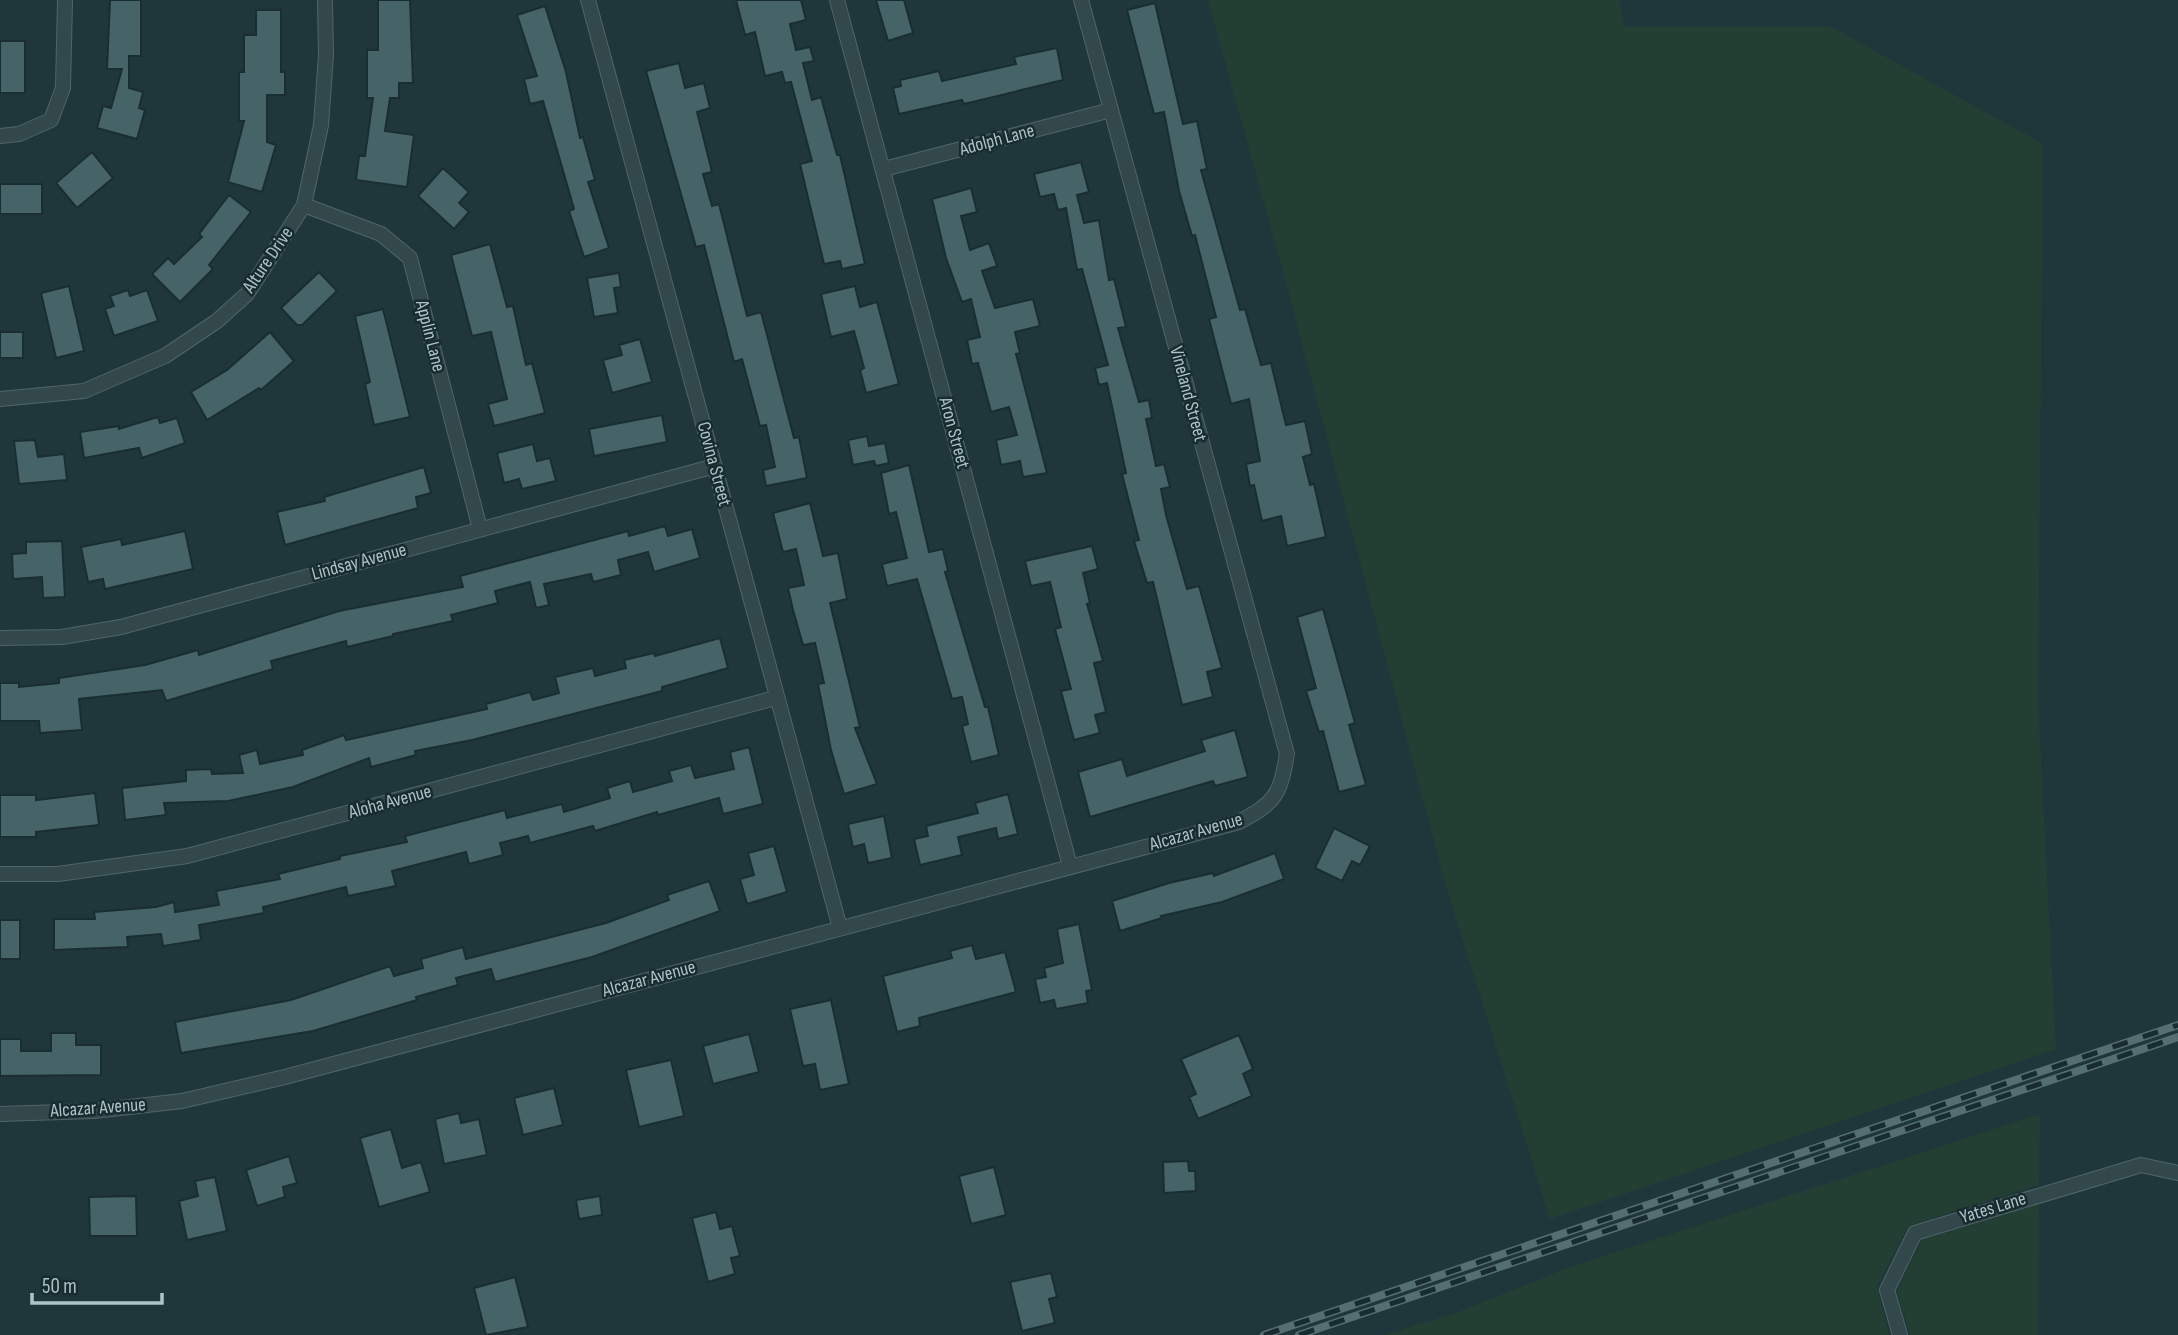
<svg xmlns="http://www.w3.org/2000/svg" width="2178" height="1335" viewBox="0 0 2178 1335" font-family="'Sofia Sans Condensed',sans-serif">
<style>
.green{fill:#233e33}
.building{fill:#466367;stroke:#1a2e31;stroke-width:2}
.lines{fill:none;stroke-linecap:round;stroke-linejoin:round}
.minor-casing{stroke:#506568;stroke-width:16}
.minor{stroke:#33484b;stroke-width:14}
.rail-casing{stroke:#546e72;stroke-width:8}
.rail{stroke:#182c2f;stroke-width:5;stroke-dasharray:16;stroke-linecap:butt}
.labels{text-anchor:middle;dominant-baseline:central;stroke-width:5;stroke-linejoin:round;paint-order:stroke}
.street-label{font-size:19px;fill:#adc3c7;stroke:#182c2f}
</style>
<rect width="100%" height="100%" fill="#1f373b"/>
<path class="green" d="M1208,0H1619L1624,26H1830L2043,144L2038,700L2056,1049L1550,1219L1446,886L1281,264Z
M2040,1114L2039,1185L1911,1225L1906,1230L1877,1286L1889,1335H1385L1456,1313L1570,1267Z
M2039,1204L2038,1335H1910L1897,1291L1922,1240Z"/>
<path class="building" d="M110,0H141V56H129V88L143,92L139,108L145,110L137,139L97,128L103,106L111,108L122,69H107Z
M378,0H410L413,83H399V98H390L385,131L414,135L407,187L356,180L359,156H365L373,98H367V50H378Z
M736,0H801L806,20L790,24L796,50L810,47L814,61L803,63L812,100L821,97L837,155H840L865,264L842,269L840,261L824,264L800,164L812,161L791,82L785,83L782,72L765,76L755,32L745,35Z
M876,0H904L913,33L888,41Z
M1155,3L1183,124L1197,121L1207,169L1201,170L1240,310L1245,309L1261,365L1271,363L1286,425L1305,421L1312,454L1303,457L1310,485L1314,484L1326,537L1287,546L1281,516L1262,521L1254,485L1250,486L1246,464L1260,461L1249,399L1231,404L1209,319L1216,317L1195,235L1192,236L1179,191L1164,112L1154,114L1127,10Z
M545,6L566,72L580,138L583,137L595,180L588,182L609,248L584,257L569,211L574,209L543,101L530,104L524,79L537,76L517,15Z
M256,10H281V72H285V95H267V142L276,145L262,192L228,182L244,121H239V72H244V35H256Z
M0,41H25V93H0Z
M1057,48L1063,80L964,104L962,100L899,114L893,88L901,86L900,80L939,71L942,81L1016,64L1014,57Z
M679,63L685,88L704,83L710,108L697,112L712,172L703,174L712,206L719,204L747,316L761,312L794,438L799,437L807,478L766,486L763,470L775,467L766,425L760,426L742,359L734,362L704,245L696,247L646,71Z
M92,152L113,178L77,208L56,183Z
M1081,162L1089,192L1077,195L1084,223L1099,220L1109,280L1114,279L1126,327L1118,328L1139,402L1149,400L1152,418L1146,419L1156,466L1164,464L1170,487L1161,489L1166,515L1187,589L1199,586L1222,668L1207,672L1213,697L1182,705L1153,582L1147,583L1134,541L1139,540L1122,474L1126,473L1107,383L1099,385L1095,368L1108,365L1082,269L1077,270L1066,208L1058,210L1054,194L1040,197L1034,174Z
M443,168L469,192L459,203L469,212L454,229L418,196Z
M0,184H42V214H0Z
M971,188L977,212L961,216L970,250L989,243L997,266L982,271L995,308L1033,299L1040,326L1015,332L1020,353L1016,354L1047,473L1023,477L1020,461L1001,465L996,440L1017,435L1009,407L991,412L978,363L972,364L967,340L980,337L971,299L962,302L946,258L932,199Z
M229,195L251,212L209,265L213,269L180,302L152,274L168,258L174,264L202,237L199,234Z
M490,244L507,307L513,306L526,365L532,363L545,413L494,426L488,404L507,399L491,332L472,336L451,255Z
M319,272L337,291L302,325H297L281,308Z
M619,273L621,287L614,288L618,313L594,317L587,278Z
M69,286L84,351L56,358L41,293Z
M855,286L860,307L877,302L899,384L866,393L860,370L864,368L854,331L831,337L821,294Z
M128,290L130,296L147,290L158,321L114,336L105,309L114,306L110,296Z
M383,309L410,417L374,425L365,384L370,382L355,316Z
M0,332H23V358H0Z
M270,332L294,361L261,390L259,388L207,420L191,392L227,370Z
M640,339L652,382L612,393L603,360L622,355L619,345Z
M662,415L667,442L594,456L589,429Z
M158,417L160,423L177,418L185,443L142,458L139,448L84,458L80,432L119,426V429Z
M867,436L869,446L885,443L889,463L876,466L874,461L853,465L848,440Z
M35,440L38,457L64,454L67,480L19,484L14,441Z
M533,444L537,461L550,458L556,481L522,489L519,479L504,483L497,453Z
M909,465L929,552L943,549L948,571L945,572L985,707H988L999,755L971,762L962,726L968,724L962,697L952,699L917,579L887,586L882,564L907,558L896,512L889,514L881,473Z
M424,467L431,493L416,497L418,508L285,545L277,512L325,501L324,497Z
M810,503L823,556L838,553L847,599L830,603L860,727L855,728L877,784L844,794L831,750L818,684L824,683L815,643L803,645L793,610L788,588L804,585L796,549L783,552L773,513Z
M665,526L668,536L692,529L700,558L654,572L648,552L618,560L621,575L593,582L591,574L544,584L549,605L536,608L530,582L495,591L498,603L451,615L453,621L393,634V636L347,647L346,641L271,661L273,669L166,701L162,690L79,699L82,730L40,733L39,721H0V683H19V687L59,683V678L145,665L198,650L199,655L339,611L463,587L460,576L628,531L629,536Z
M185,531L193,569L105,589L103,579L88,582L81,547L121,539L122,545Z
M62,541L65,597L43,598L42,577L13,579L12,554L26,553V542Z
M1092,546L1098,569L1083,573L1090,603L1087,604L1103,661L1094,663L1106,712L1095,715L1100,733L1074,740L1061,691L1071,689L1055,629L1061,627L1050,582L1031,586L1025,561Z
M1323,609L1355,723L1349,725L1366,785L1339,792L1323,731L1319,732L1306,691L1316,688L1297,617Z
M720,638L728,668L662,687V691L472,740L415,751L416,755L371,767L369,758L293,787L228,801L164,803L166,815L125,820L122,788L186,781V770L211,769L212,774L243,773L239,755L257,750L260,764L303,755L302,750L344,735L346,740L487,709L486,704L530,692L533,700L559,693L555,677L593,668L595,676L626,668L624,660L654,653L655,656Z
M1235,730L1248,777L1215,786L1213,781L1090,817L1078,772L1122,759L1127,776L1205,751L1201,740Z
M749,747L763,804L723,814L719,798L658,815L657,812L595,831L593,826L530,843L528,836L500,843L503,855L469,864L466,852L392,871L396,886L348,896L346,887L263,907L264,913L199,925L201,940L163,946L161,934L127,937L128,947L54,950V919H95L94,912L156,907L174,902L175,912L219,905L216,891L280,879L278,874L340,859V856L407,842L405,836L505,810L507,818L562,804L564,812L610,798L607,788L630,781L633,792L672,781L669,771L691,765L695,778L734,769L730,752Z
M95,793L99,825L36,832V837H0V795H36V800Z
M1008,794L1018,834L998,839L996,828L958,837L962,855L920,865L914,839L928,836L926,826L978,813L975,803Z
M884,816L892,858L868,863L864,844L853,847L848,824Z
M1334,828L1370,846L1360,865L1352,861L1342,881L1315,868Z
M774,846L787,892L747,904L740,879L754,875L748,853Z
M1275,853L1284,879L1222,902L1161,916L1162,918L1120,931L1112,901L1169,883L1213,873L1214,876Z
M709,881L720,911L592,957L495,982L491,969L456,978L458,985L416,997L417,1000L313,1031L181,1053L175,1022L291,1000L390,966L394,976L423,968L421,959L463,947L466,959L606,923L669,900L667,895Z
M0,920H20V959H0Z
M1079,924L1092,990L1086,991L1088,1003L1056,1009L1054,1000L1040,1003L1035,979L1046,977L1044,968L1063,963L1057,929Z
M972,945L976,959L1005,952L1016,992L919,1018L920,1026L897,1032L883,976L952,958L950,951Z
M831,1000L849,1084L820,1090L815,1064L803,1066L790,1009Z
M51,1033H76V1045H101V1075L0,1076V1039H21V1051H51Z
M749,1034L759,1072L713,1084L703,1046Z
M1239,1035L1253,1069L1243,1074L1252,1096L1198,1119L1189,1097L1196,1094L1181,1059Z
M671,1060L684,1116L639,1127L626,1070Z
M554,1088L563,1125L523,1135L514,1098Z
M459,1113L461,1123L479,1119L487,1155L444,1164L435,1119Z
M391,1129L402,1168L421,1162L430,1192L379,1207L360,1138Z
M289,1156L297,1183L283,1187L285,1197L257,1206L246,1170Z
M1188,1161L1189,1171H1195L1196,1191L1164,1193L1163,1162Z
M994,1167L1006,1215L971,1224L959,1176Z
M215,1177L227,1231L187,1240L179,1201L198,1196L195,1181Z
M136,1196L137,1236H90L89,1197Z
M600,1196L602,1215L579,1219L576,1200Z
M716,1212L720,1229L732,1226L740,1256L731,1258L735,1274L708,1282L692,1218Z
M1051,1273L1057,1297L1049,1299L1055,1323L1022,1331L1010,1282Z
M515,1277L528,1327L486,1335L474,1288Z"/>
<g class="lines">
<defs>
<path id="minor" d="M588,0L840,928
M837,0L1070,866
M0,136L19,134L51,120L63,88L65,0
M884,169L1111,110
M304,205L381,234L410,258L480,529
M0,399L84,391L165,356L217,321L247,294L304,205L321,125L326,55L325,0
M0,638L62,637L121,627L715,466
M0,874H58L187,856L775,698
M0,1114L94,1111L182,1101L285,1077L1239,822C1276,802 1280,795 1287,754L1081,0
M1900,1335L1887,1290L1915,1233L2141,1165L2178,1173"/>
</defs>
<use href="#minor" class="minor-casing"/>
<use href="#minor" class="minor"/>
<defs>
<path id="rail" d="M1264,1335L2178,1025
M1299,1335L2178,1037"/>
</defs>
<use href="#rail" class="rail-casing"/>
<use href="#rail" class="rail"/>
</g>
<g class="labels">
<g class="street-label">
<text transform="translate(997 140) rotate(-15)">Adolph Lane</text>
<text transform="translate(268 260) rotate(-56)">Alture Drive</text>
<text transform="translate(430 336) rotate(76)">Applin Lane</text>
<text transform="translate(1188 394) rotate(75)">Vineland Street</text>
<text transform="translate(954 433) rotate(75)">Aron Street</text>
<text transform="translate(714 464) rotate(75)">Covina Street</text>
<text transform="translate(359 562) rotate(-15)">Lindsay Avenue</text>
<text transform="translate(390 802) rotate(-15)">Aloha Avenue</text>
<text transform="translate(1196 832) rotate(-16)">Alcazar Avenue</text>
<text transform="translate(649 979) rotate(-15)">Alcazar Avenue</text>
<text transform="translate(98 1108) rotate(-4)">Alcazar Avenue</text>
<text transform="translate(1993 1208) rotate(-17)">Yates Lane</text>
</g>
</g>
<path d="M32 1293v10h130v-10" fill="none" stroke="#adc3c7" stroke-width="3.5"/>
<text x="42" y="1293" font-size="21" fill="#adc3c7" stroke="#182c2f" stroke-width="5" paint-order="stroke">50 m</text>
</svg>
